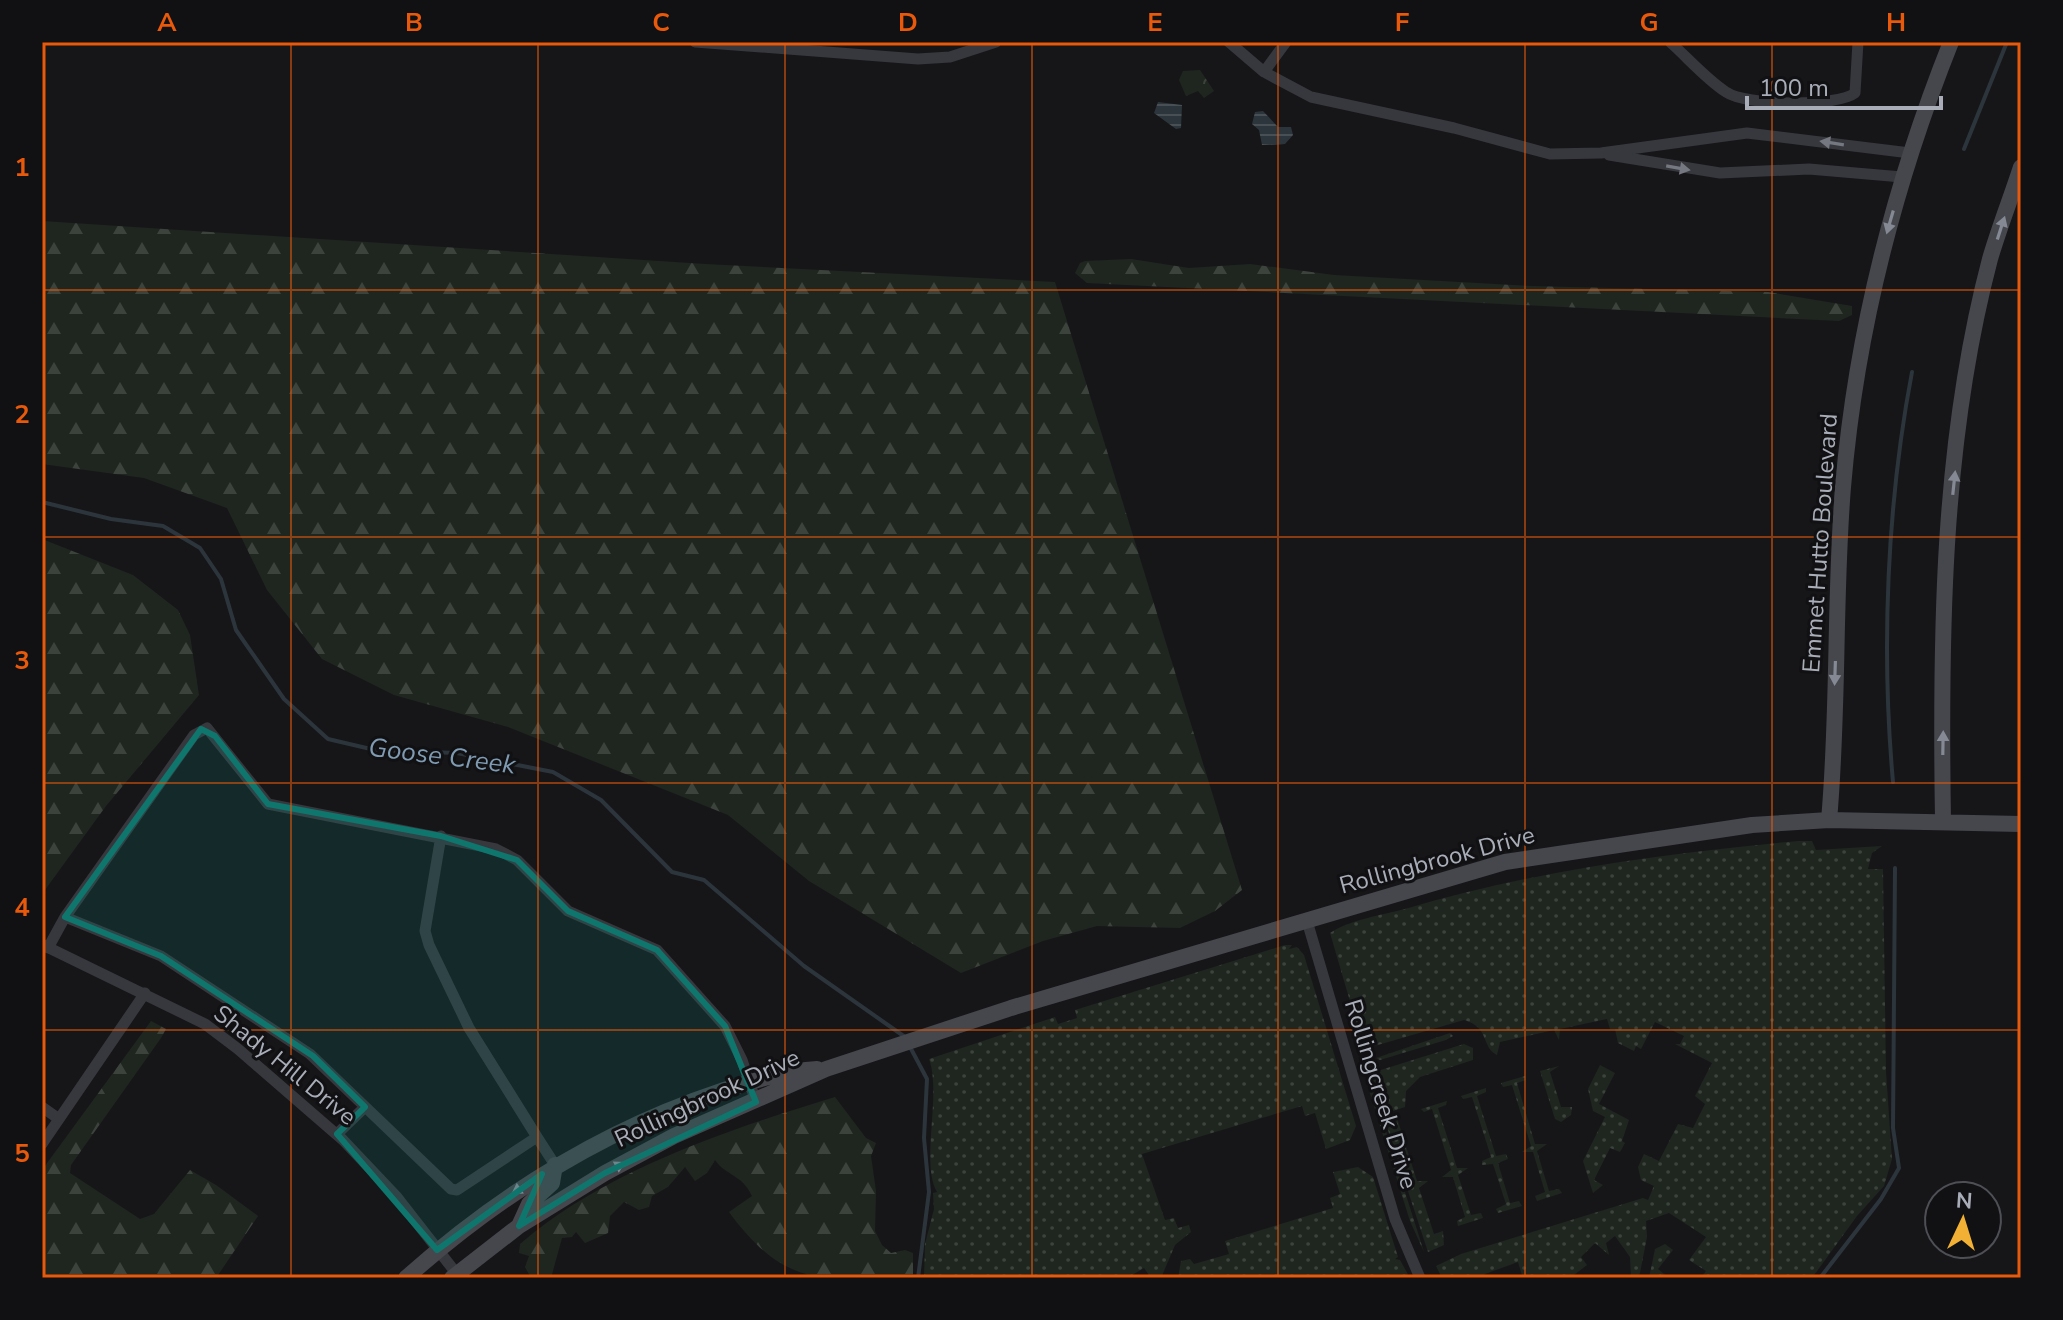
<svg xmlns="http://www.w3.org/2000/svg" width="2063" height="1320" viewBox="0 0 2063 1320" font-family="'Nunito Sans',sans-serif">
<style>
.grass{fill:url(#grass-dots)}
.forest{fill:url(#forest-firs)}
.park{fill:url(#park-crowns)}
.water{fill:url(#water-rules)}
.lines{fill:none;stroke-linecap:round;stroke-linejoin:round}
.stream{stroke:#2c353c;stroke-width:4}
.street{stroke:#37383d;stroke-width:11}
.secondary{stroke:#45474d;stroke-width:16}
.oneway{fill:#757881}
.oneway2{fill:#858993}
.marked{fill:#0f766e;fill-opacity:0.2;stroke:#0f766e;stroke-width:6;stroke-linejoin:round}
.grid{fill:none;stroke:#e8590c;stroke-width:2;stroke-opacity:0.55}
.labels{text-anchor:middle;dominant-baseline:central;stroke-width:6;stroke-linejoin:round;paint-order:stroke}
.street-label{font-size:24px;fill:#a8adb8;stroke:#111113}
.water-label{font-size:26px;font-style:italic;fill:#7f9bb3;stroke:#111113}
.neatline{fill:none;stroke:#e8590c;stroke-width:3}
.grid-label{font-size:26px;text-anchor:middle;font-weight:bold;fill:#e8590c}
</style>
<defs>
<pattern id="grass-dots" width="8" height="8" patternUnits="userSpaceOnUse" patternTransform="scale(2)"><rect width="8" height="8" fill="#1e261f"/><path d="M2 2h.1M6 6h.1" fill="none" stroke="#3c433d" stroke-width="1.8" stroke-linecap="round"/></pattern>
<pattern id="forest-firs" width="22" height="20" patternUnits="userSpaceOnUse" patternTransform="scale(2)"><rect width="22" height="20" fill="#1e261f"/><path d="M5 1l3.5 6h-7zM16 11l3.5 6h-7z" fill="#3c433d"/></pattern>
<pattern id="park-crowns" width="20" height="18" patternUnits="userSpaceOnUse" patternTransform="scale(2)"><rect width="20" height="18" fill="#1e261f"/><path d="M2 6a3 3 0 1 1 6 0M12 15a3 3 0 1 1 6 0" fill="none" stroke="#3c433d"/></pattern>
<pattern id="water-rules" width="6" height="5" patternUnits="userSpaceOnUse" patternTransform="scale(2)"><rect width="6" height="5" fill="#2c353c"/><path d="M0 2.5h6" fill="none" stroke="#485056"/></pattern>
</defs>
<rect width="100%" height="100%" fill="#161618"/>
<path class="grass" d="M1798,841H1812L1816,850L1882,846L1872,853L1868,869H1883L1886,1072L1892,1159L1884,1186L1857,1216L1812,1278H1707L1703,1275L1706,1271L1689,1260L1706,1237L1669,1213L1646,1221L1647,1237L1639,1278H1631L1630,1257L1615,1236L1606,1243L1609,1255L1595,1243L1581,1257L1587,1265L1570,1278H1523L1518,1262L1474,1278H1442L1436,1266L1461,1254L1643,1198L1648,1200L1654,1186L1641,1180L1638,1167L1644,1154L1659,1161L1678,1124L1693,1128L1705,1104L1695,1096L1712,1063L1675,1044H1680L1684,1036L1655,1022L1641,1049L1636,1046L1634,1051L1618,1043L1615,1029H1610L1607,1019L1560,1029L1559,1040L1554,1030L1500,1042L1497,1055C1481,1047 1490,1027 1464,1020L1364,1049L1330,933C1349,920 1382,915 1405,909C1537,870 1667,853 1798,841Z
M1285,945H1292L1289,949L1297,947L1304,955L1356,1126L1350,1140L1326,1149L1315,1113L1305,1116L1302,1106L1142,1154L1165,1220L1174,1218L1178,1228L1189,1225L1191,1232L1175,1245L1161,1278H1151L1144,1268L1127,1278H924L925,1244L934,1209L933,1193L937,1192C920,1163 942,1094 929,1059L1055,1017L1058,1024L1077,1018L1075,1010Z
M1450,1033L1453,1036L1446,1040L1380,1060L1376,1058Z
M1464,1044L1473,1048V1060L1420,1077L1406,1091L1405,1107L1384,1114L1371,1073Z
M1600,1065L1615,1073L1599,1104L1629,1120L1622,1141L1625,1143L1620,1152L1610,1148L1594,1180L1603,1185L1593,1193L1583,1161L1605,1117L1593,1111L1588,1089Z
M1559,1066L1550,1072L1561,1107H1572L1571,1115L1561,1122L1555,1119L1540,1071Z
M1368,1075L1424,1252L1410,1221L1367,1084Z
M1525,1076L1526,1080L1517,1083L1535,1144H1547L1537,1151L1549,1191L1559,1189L1562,1193L1537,1201L1535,1196L1545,1192L1533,1152H1522L1531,1146L1512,1085L1503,1087L1501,1083Z
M1486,1088V1092L1477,1096L1496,1156L1506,1154L1508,1159L1498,1163L1510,1203L1519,1201L1522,1206L1498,1213L1496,1209L1506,1204L1493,1164L1482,1165V1161L1491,1157L1472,1097L1463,1099L1461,1096Z
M1447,1101L1446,1105L1438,1108L1457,1168H1468L1458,1175L1471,1215L1481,1213L1483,1218L1458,1226L1457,1221L1465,1217L1453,1177H1442L1451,1170L1432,1109L1424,1112L1421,1109Z
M1396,1115L1417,1181H1428L1419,1188L1434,1234L1443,1231L1444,1245L1428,1252L1384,1118Z
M1358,1167L1373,1177L1398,1257L1395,1259L1400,1260L1410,1278H1178L1181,1261L1190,1259L1194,1264L1229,1254L1225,1241L1333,1208L1330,1198L1340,1194L1333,1172Z
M1665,1244L1673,1250L1658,1269L1669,1278H1649L1655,1249Z"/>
<path class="forest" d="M42,221L705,264L1055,282L1242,890L1215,911L1180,928L1097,926L1043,941L961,973L809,881L728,815L508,727L394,695L322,659L267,590L227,508L144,478L42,464Z
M1131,259L1189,268L1250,264L1334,275L1531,286L1768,292L1852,306V315L1839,321L1087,283L1075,273L1080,263L1085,261Z
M42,539L133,575L178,610L190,635L199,695L106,806L42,894Z
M151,1021L166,1029L161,1038L71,1165L70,1173L140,1219L154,1214L190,1170L216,1185L258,1216L216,1278H42V1170Z
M835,1097L866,1138L876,1143L871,1156L876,1191L875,1231L882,1245L891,1253L905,1250L913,1253V1278C824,1278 788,1292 729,1212L752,1196C742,1174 726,1176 715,1160L707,1173L695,1181L685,1167L668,1187L652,1196L649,1207L639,1210L624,1202L610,1216L608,1233L585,1243L576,1232L572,1237L562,1238L551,1278H531L525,1267L529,1256L519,1253L520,1244C604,1171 730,1129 835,1097Z"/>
<path class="park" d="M1200,70L1214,91L1204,98L1198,91L1186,96L1179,80L1183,71Z"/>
<path class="water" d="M1158,102L1182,105L1181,128L1176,129L1154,113Z
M1255,112L1263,111L1278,127H1291L1293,135L1285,144L1262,145L1259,130L1252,124Z"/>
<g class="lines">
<path class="stream" d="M1964,149L2007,42
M42,502L111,519L163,526L200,548L221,579L236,630L284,699L328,739L375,750L457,753L553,772L601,800L672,872L704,880L804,966L905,1037
M1893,782C1881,649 1887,503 1912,372
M909,1045L927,1079L924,1138L929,1192L918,1278
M1820,1278L1881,1199L1899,1168L1893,1128L1895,868"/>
<path class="street" d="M695,42L918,59L950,57L996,42
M1229,42L1264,72L1311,97L1454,128L1550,154L1601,153L1747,133L1910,153
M1670,42C1688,58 1706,79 1726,92C1746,106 1837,107 1855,93L1858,42
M1264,72L1286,42
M1609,155L1720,173L1809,169L1902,177
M441,836L425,931L429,945L469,1028L537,1137
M65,917L161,956L310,1054L451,1189L457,1190L537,1137L555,1165
M1307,921L1395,1219L1420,1278
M43,945L205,1024L238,1049L343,1140L396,1196L456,1273
M48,948L65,917L194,735L207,728L268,804L496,849L517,860L568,911L657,950L725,1026L742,1060L756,1102
M42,1107L59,1119
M337,1134L365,1107
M42,1144L145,993"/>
<path class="secondary" d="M1829,820C1839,710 1834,598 1843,487C1856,333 1894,185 1951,42
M1943,821C1940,634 1942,441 1990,259C1999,228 2011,198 2021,167
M519,1226L529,1204L552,1183L555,1165
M406,1278C499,1195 603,1130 721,1091C753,1081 784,1071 817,1069
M452,1278L519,1226L605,1173L674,1136L826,1069L1011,1008L1505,862L1752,825L1829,820L2021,824"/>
</g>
<defs><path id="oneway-solid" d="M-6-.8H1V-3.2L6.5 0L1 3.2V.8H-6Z" transform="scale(2)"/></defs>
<g class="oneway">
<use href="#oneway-solid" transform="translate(1832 143) rotate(-171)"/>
<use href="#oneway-solid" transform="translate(1678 168) rotate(10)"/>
</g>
<g class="oneway2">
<use href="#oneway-solid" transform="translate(1890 222) rotate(106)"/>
<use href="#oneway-solid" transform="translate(2001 228) rotate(-72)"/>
<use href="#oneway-solid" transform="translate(1954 483) rotate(-84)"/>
<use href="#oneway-solid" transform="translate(1835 673) rotate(92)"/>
<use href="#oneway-solid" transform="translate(1943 743) rotate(-89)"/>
<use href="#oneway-solid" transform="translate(614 1168) rotate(-28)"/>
<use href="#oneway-solid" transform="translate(522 1187) rotate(146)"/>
</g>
<path class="marked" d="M201,729L215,736L268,804L441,836L517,860L568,911L657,950L725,1026L756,1102L605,1173L519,1226L542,1174L437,1250L337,1134L365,1107L313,1056L161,956L65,917Z"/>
<path class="grid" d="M291,42V1278M538,42V1278M785,42V1278M1032,42V1278M1278,42V1278M1525,42V1278M1772,42V1278M42,290H2021M42,537H2021M42,783H2021M42,1030H2021"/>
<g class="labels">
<g class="street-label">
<text transform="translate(1820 543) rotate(-86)">Emmet Hutto Boulevard</text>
<text transform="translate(1437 860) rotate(-15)">Rollingbrook Drive</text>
<text transform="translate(285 1065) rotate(39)">Shady Hill Drive</text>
<text transform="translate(1381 1094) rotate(73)">Rollingcreek Drive</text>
<text transform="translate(707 1098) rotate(-25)">Rollingbrook Drive</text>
</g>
<g class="water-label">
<text transform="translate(442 756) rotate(7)">Goose Creek</text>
</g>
</g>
<rect width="2063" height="1320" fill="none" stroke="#111113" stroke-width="88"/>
<g transform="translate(1963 1220) rotate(4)"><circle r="38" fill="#111113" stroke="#4d4f55" stroke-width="2"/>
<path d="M0-6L14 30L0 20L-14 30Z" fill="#f2b134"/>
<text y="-12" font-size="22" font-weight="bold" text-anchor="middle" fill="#a8adb8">N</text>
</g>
<path d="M1747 96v12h194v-12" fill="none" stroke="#a8adb8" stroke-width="4"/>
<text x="1759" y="96" font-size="24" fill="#a8adb8" stroke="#111113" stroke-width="6" paint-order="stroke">100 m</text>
<rect x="44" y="44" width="1975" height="1232" class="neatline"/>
<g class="grid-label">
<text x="167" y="31">A</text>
<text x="414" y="31">B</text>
<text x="661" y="31">C</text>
<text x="908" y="31">D</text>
<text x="1155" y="31">E</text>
<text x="1402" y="31">F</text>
<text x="1649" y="31">G</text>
<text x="1896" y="31">H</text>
<text x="22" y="176">1</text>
<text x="22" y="423">2</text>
<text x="22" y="669">3</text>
<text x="22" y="916">4</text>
<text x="22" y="1162">5</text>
</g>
</svg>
